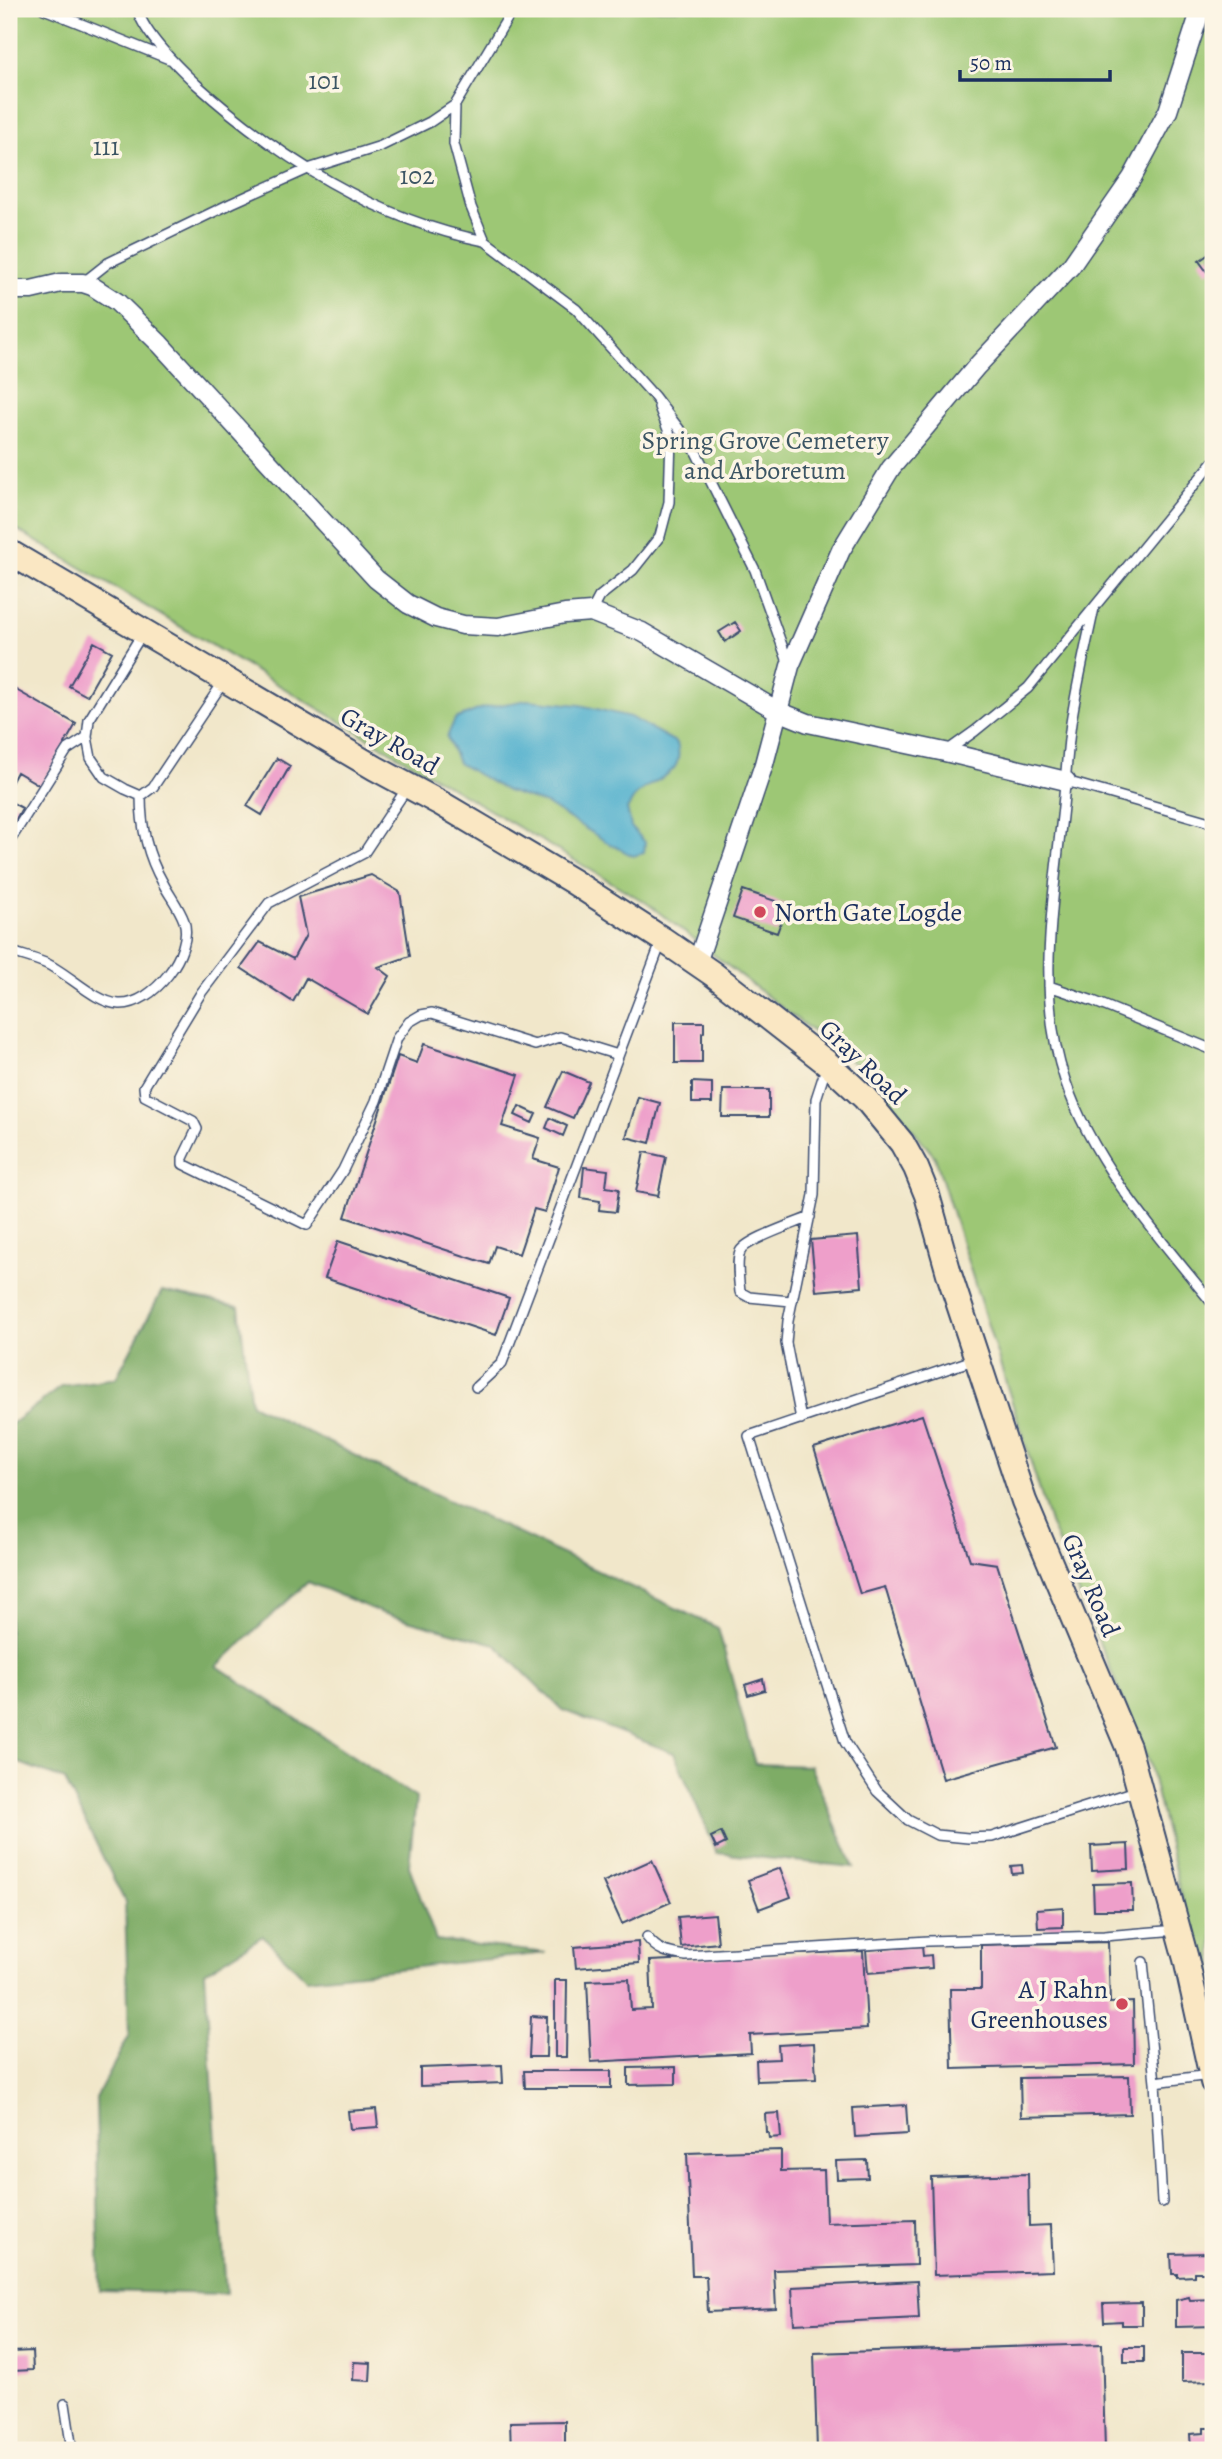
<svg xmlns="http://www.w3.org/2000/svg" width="1222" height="2459" viewBox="0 0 1222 2459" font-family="Alegreya,serif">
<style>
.green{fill:#9dc774;stroke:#5c7b69;stroke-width:2}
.forest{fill:#7eac66;stroke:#4c6e62;stroke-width:2}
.water{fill:#4eafcd;stroke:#346f96;stroke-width:2}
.building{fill:#ee9fca}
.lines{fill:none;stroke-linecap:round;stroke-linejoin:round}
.lane-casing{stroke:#3b4b6e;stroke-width:12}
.street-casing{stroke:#3b4b6e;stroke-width:21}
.secondary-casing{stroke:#3b4b6e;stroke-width:28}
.lane{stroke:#fff;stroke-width:9}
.street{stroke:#fff;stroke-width:18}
.secondary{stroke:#fae7c3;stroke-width:24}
.poi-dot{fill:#d1495b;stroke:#fcf5e5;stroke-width:2.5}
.labels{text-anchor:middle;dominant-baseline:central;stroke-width:7;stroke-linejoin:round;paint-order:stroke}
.park-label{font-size:26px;fill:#3c5564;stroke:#fcf5e5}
.street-label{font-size:26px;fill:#1b2f5e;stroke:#fcf5e5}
.poi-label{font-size:26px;fill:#1b2f5e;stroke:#fcf5e5;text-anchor:start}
</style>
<rect width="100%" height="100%" fill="#fcf5e5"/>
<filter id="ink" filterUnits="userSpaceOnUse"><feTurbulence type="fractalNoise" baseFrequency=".0143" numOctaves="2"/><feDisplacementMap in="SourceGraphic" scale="14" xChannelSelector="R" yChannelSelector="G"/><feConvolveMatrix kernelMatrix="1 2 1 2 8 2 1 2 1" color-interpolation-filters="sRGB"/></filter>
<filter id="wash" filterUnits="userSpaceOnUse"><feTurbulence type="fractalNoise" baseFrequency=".00686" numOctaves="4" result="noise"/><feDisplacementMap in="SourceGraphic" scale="28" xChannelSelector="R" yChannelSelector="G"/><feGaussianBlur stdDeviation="1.57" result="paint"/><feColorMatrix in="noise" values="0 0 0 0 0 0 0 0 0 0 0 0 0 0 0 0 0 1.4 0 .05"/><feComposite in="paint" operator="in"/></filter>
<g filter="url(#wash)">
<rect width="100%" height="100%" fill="#f1e7ca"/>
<path class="green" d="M9,9H1213V2030L1150,1766L1050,1523L935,1157L869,1075L648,904L9,525Z"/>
<path class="forest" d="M162,1291L239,1307L251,1404L382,1469L718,1628L755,1764L810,1766L854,1867L717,1853L674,1753L562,1710L495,1644L382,1613L308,1582L217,1666L416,1798L409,1866L436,1940L546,1953L306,1979L263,1936L205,1972L226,2294L100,2291L96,2098L129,2036L125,1902L65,1780L9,1759V1426L62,1386L116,1378Z"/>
<path class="water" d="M527,700L580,705L630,717L677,743C686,777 654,777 636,795C633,799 630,805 627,809L631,827L645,842L644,853L633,856L610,844L546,804L507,791L458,763L447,737L455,719L483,708Z"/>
<g id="blocks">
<path class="building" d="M1209,254L1213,259V268L1207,272L1199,261Z
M735,622L741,631L725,642L719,632Z
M94,642L112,652L87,696L69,686Z
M9,686L76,724L41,786L17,772L9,787Z
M277,758L290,766L262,815L247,806Z
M9,801L22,808L9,832Z
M371,875L400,892L410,956L378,967L390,976L368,1014L306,978L293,1002L241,968L260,942L293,959L306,935L298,897Z
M743,890L787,905L777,933L733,918Z
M675,1022H704V1032L702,1033V1063H675Z
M424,1044L519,1075L502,1126L540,1138L533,1159L559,1167L545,1212L534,1209L519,1254L495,1246L489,1264L345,1217L398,1056L417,1063Z
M563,1071L589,1082L573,1118L547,1107Z
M692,1082L712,1083V1103H692Z
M723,1090H769V1117H722Z
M638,1097L660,1103L650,1143L626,1137Z
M519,1106L536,1114L532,1123L515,1115Z
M550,1118L567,1126L563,1136L546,1128Z
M644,1152L666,1157L658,1196L636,1192Z
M584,1167L608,1170L606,1187L619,1189L616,1212L599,1210L600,1201L581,1198Z
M858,1236L862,1287L816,1291L811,1240Z
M338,1241L509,1298L496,1335L325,1278Z
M922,1415L970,1560L997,1564L1056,1747L943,1779L885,1587L860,1594L814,1448Z
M763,1679L765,1690L748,1695L745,1685Z
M721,1832L726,1843L716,1848L711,1837Z
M1128,1844L1129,1869L1092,1871L1091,1846Z
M652,1860L671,1902L622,1924L603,1882Z
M1022,1865L1023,1873L1012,1874L1011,1866Z
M780,1868L791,1897L759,1909L748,1880Z
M1132,1883L1133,1910H1094L1093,1884Z
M1063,1907V1927L1038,1928L1037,1909Z
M715,1914L718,1943L681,1947L678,1917Z
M638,1942L639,1963L576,1968L574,1947Z
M1108,1942L1110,2003L1133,2002L1134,2064L952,2069L950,1989H981V1945Z
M922,1946L923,1956L931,1955L932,1968L868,1973L866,1950Z
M863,1951L867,2029L750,2035L751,2053L591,2062L587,1981L629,1979L631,2010L652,2009L650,1961Z
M555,1980H567L566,2057H555Z
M531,2016L547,2017L546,2057H529Z
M814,2043L816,2079L757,2081L756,2060L779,2059L778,2045Z
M502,2065L503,2083L420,2086V2068Z
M676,2067V2084L628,2085V2068Z
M524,2071H611V2088H525Z
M1129,2076L1130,2114L1021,2117L1020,2078Z
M906,2105L908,2134L855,2137L853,2108Z
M376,2109L378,2127L350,2129L348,2111Z
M779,2113L781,2137L769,2138L768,2132H766L765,2114Z
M781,2150V2171L824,2170L826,2223L915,2220L916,2265L774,2270L776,2309L708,2312L706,2276H692L687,2153Z
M867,2160L868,2178L837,2179L836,2161Z
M1028,2174L1029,2226L1051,2225L1053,2271L934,2275L931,2177Z
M1206,2253L1207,2272H1194V2276L1177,2277V2274H1172L1171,2254Z
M917,2281L919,2318L794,2324L792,2287Z
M1189,2297L1190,2300L1213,2299V2326L1176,2327V2300Z
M1142,2303V2325H1122V2321L1104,2322L1103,2304Z
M1102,2344L1105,2450H817L814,2353Z
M1124,2347H1144V2362H1124Z
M32,2351L33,2370L12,2371L11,2352Z
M1182,2353H1213V2381L1182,2382Z
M354,2362L371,2363L370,2381L353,2380Z
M565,2421V2450H511L510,2422Z
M1204,2428H1213V2450H1191L1190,2434L1204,2433Z"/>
</g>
</g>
<g filter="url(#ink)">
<use href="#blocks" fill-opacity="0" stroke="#3b4b6e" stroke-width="2"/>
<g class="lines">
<defs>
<path id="lane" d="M44,9L169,59
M137,9C145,35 176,65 196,84C276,156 378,221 485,241
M455,105L454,144L471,207L485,241L576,309L654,396L695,450L755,570L789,665
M84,282L108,263L232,203L308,169L381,146L430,122L455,105L513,9
M1094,608C1086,646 1077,684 1071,723C1066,759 1065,797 1060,833C1051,914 1038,1001 1065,1080C1092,1162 1159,1238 1213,1304
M591,612L599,597L633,570L660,536L669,502L671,437L659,407
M142,634L89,720L87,737L91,758L104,777L125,789L141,796L153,787L224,681
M947,751L975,731L1028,688L1213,462
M1066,781L1213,823
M407,788L364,853L269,903L201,993L144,1087L145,1096L193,1121L197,1129L183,1158V1164L307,1225L343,1170L376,1101L397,1038L409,1022L421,1015L432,1013L535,1045L560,1037L618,1055
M9,842L67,750L87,737
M9,951C20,955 33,958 45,963C67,972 95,1003 119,1004C153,1006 194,952 184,921C179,907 169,895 163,883C147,855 141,828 141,796
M1049,986L1093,1001L1213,1050
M791,1301L749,1297L740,1292C739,1281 736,1263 740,1252C744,1240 797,1223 810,1217
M976,1359L749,1436L845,1742L877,1791L908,1820L937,1835L968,1838L992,1837L1139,1790
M476,1387L502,1363L662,940
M801,1419L786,1343L788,1321L814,1195L816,1099L827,1065
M647,1937C658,1952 669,1953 686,1956L928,1941L1104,1936L1177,1930
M1143,1962L1155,2082
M1162,2202L1155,2082L1210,2075
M65,2404L72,2450"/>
<path id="street" d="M9,290H31L61,283H83L92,286L117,302L160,344L376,579L408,604L436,618L463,625L498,627L565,614L591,612L642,632L778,711L808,723L945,752L1066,781
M697,963L764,764L790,666L841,550L891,468L977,366L1071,266L1132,178L1168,111L1201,9"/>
<path id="secondary" d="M9,552L375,768L442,804L572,881L662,939L713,974L827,1063L865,1098L902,1143L916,1168L927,1195L950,1277L1024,1501L1128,1747L1186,1959L1213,2082"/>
</defs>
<use href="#lane" class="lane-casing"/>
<use href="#street" class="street-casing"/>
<use href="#secondary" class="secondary-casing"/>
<use href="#lane" class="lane"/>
<use href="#street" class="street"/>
<use href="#secondary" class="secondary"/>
</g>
</g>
<g class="poi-dot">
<circle cx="760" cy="912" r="7"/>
<circle cx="1122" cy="2004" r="7"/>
</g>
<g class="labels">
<g class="park-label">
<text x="324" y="80">101</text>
<text x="106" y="146">111</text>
<text x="417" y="175">102</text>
<text x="765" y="440">Spring Grove Cemetery<tspan x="765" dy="30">and Arboretum</tspan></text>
</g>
<g class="street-label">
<text transform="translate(390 741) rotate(30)">Gray Road</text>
<text transform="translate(863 1062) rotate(44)">Gray Road</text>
<text transform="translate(1091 1585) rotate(67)">Gray Road</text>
</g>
<g class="poi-label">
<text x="774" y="912">North Gate Logde</text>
<text x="1108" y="1989" text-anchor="end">A J Rahn<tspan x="1108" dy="30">Greenhouses</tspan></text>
</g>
</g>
<rect width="1222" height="2459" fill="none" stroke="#fcf5e5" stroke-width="35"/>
<path d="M960 70v10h150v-10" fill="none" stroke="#1b2f5e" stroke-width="3.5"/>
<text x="970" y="70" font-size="21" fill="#1b2f5e" stroke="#fcf5e5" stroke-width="5" paint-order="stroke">50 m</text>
</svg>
